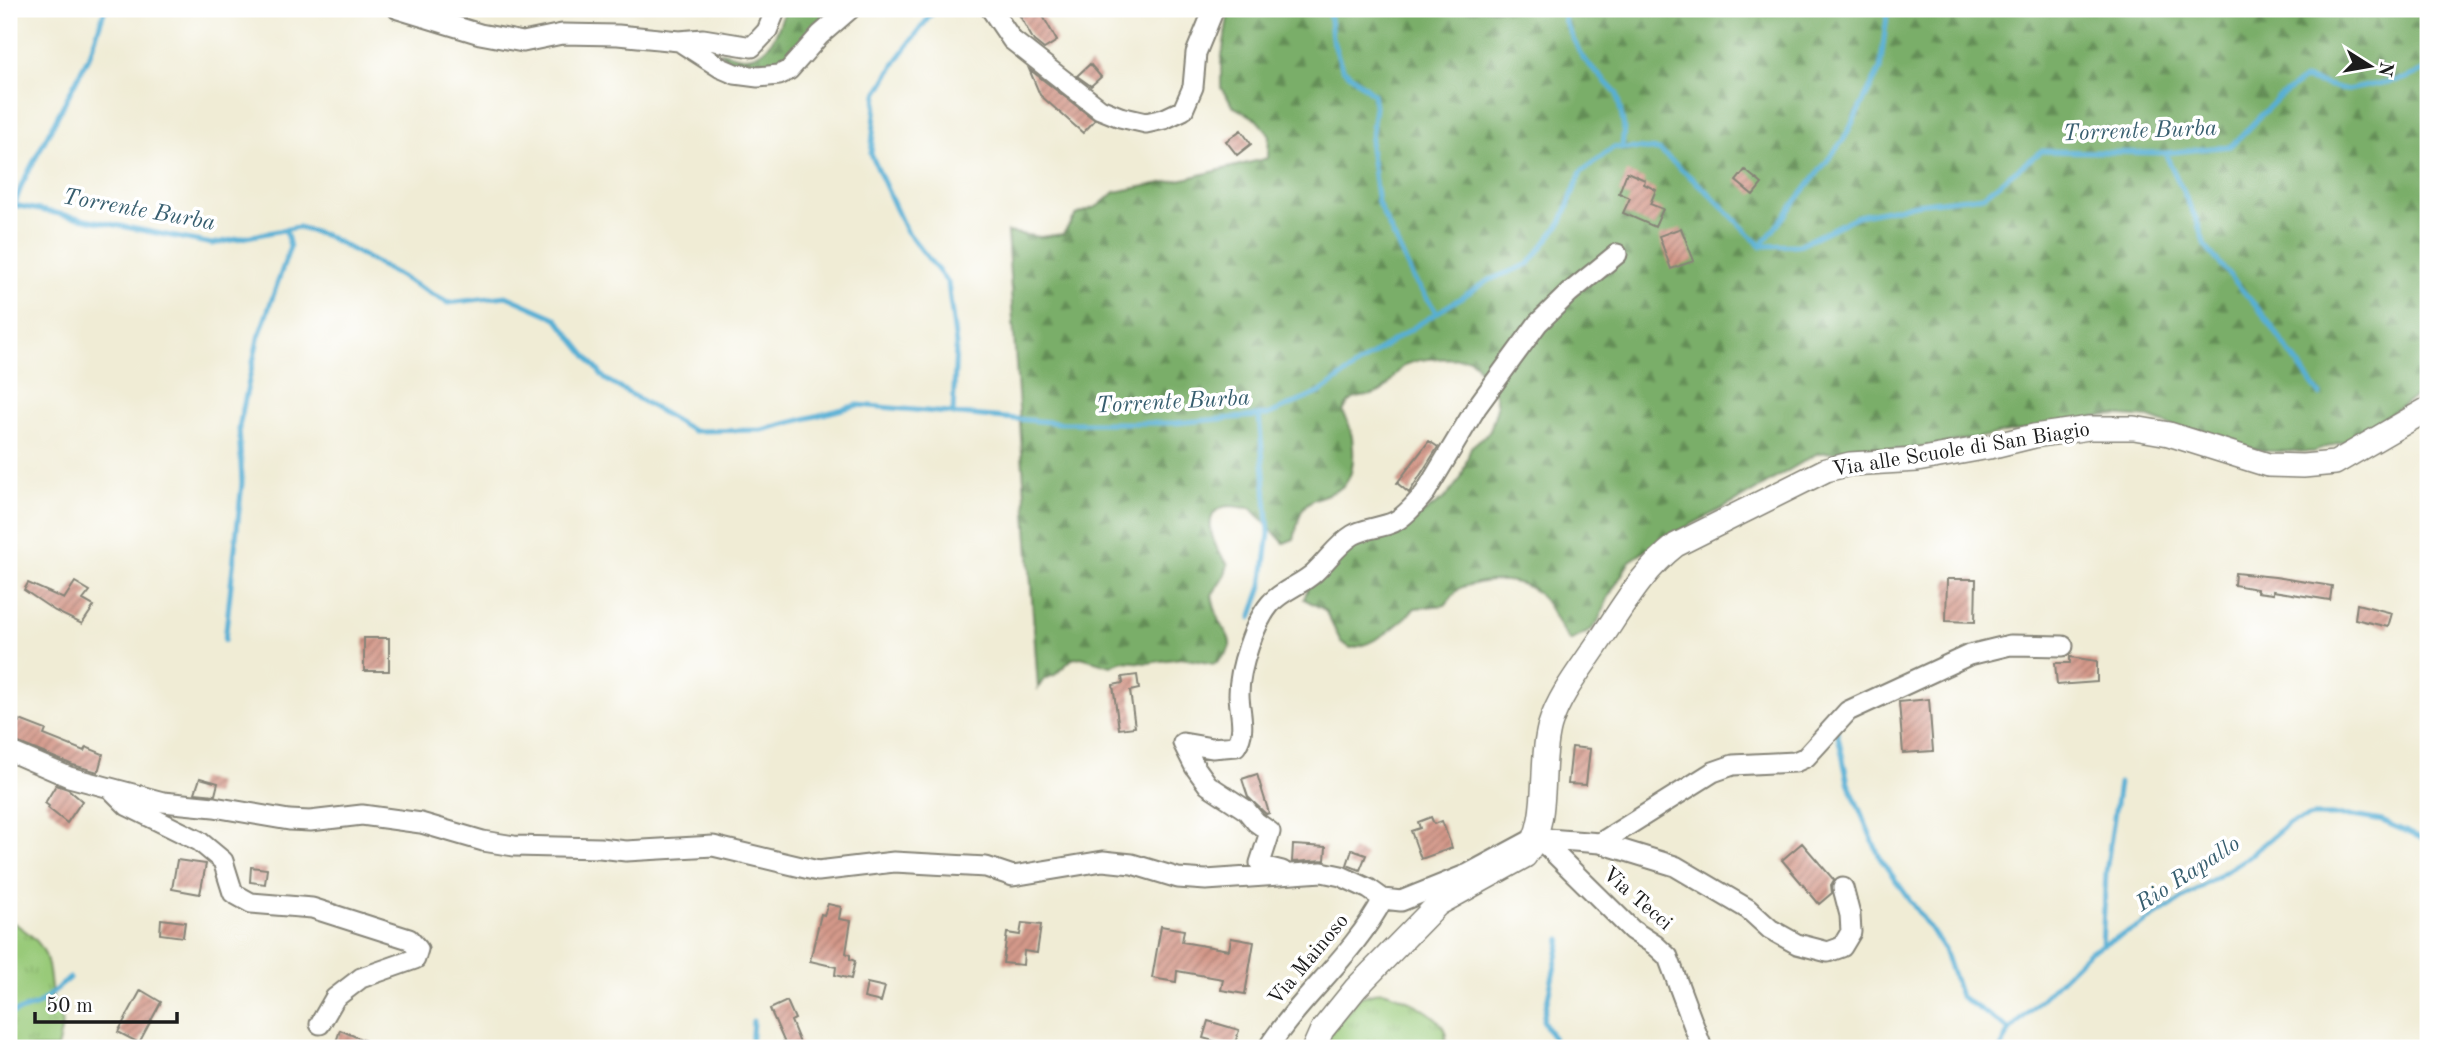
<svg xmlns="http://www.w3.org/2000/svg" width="2437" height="1057" viewBox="0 0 2437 1057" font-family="'Old Standard TT',serif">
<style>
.grass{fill:url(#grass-tufts);stroke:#5a734a;stroke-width:2}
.forest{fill:url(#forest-firs);stroke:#4b6542;stroke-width:2}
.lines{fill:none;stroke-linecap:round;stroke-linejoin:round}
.stream{stroke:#57afd4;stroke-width:5}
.building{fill:url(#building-hatch)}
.minor-casing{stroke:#868478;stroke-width:23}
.tertiary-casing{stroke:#868478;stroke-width:26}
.minor{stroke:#fff;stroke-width:19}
.tertiary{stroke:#fff;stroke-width:23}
.labels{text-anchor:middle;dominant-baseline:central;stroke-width:7;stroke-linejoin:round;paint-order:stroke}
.street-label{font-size:21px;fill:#1c1c1c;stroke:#fff}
.water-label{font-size:23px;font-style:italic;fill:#375e6f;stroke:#fff}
</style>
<defs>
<pattern id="grass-tufts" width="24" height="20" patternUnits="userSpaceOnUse" patternTransform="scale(1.75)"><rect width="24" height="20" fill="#99ca79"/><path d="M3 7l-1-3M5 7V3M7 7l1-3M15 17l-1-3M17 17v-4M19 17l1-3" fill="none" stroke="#83ad68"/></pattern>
<pattern id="forest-firs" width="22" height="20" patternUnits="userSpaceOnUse" patternTransform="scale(1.75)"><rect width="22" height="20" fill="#7aae69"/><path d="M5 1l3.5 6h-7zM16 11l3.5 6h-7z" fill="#638d56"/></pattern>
<pattern id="building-hatch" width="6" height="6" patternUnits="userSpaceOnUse" patternTransform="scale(1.75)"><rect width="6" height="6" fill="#d4998a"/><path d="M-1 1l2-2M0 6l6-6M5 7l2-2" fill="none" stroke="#ab7c70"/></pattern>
</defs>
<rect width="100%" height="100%" fill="#fff"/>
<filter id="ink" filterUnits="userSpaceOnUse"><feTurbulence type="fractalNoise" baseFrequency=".0143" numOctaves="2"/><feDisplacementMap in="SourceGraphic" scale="14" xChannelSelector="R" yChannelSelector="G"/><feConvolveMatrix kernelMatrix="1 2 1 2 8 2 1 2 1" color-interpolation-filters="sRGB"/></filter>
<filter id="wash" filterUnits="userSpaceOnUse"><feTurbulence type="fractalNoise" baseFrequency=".00686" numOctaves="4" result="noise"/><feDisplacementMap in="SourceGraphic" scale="28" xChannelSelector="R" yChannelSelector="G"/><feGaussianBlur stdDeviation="1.57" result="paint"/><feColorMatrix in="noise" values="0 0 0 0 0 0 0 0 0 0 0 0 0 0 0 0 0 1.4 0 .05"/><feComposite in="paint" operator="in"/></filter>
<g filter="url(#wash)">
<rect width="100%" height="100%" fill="#f0ecd5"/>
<path class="grass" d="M14,923C50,946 47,957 52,996C53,1003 58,1009 60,1016C64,1025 59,1039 57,1048H9V925Z
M1381,991C1398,994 1440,1013 1445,1032C1447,1036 1445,1043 1444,1048H1317L1360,997Z"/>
<path class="forest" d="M785,9H834C821,23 809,41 795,55C775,74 738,71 720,52C728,53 736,57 743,57C770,58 779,29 785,9Z
M1229,9H2428V389L2348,440L2313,452L2265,451L2209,440L2150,418L2108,415L1912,449L1818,453L1737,501L1665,538L1630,561L1609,596L1598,622L1590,631L1570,641C1559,629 1554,613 1544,600C1528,579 1498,578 1474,584C1470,585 1463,586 1459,589C1454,593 1450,600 1445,605L1415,608C1397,626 1377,644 1351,648L1341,642L1325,610L1304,599L1308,588L1343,553L1375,535L1408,524L1446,497L1461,478L1471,447L1490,431L1497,407L1495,394L1490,384L1482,376L1477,365L1469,358C1449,360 1419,355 1403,367C1394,374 1389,387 1380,392C1364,401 1353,390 1343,412C1354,428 1359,471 1343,486C1332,496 1312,496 1304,507C1298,515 1297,529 1294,539L1284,543L1251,508C1244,508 1235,506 1228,506C1197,510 1214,550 1228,564L1225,575L1212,595C1213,602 1215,610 1218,617C1227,639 1242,644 1214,664L1181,658L1148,663L1122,661L1111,666L1081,657L1072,659L1055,675L1044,679L1038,688L1007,232L1040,237L1063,234L1076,215L1098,206L1115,192L1188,178L1268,158L1269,134L1255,118L1234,107L1221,88V63Z"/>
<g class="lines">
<path class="stream" d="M935,9L897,60L877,94L871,154L905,229L948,283L956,345L953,414
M1329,9L1332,38L1342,68L1373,94L1375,107L1370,147L1378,203L1413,278L1437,313
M1565,9L1564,20L1582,57L1617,94L1624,127L1622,148
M2165,153L2197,221L2205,246L2265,317L2320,395
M9,204L212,244L298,227L327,236L448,303L506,296L556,318L605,379L693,431L762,430L858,405L1061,423H1174L1267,415L1319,393L1389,343L1489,280L1529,264L1562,221L1581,172L1614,147L1659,150L1710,194L1761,246L1799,245L1858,216L1916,204L1983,196L2041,151L2165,153L2231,146L2278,98L2304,79L2347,90L2403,79L2428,69
M14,206L22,184L90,54L105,9
M1761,246L1844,139L1880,69L1888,9
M1251,618L1262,586L1269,533L1259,415
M225,640L242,483L239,427L258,339L290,247L286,230
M1837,731L1848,782L1880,858L1943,947L1960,996L2010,1030
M2102,945L2106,872L2119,783
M9,1014L37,1005L70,978
M751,1048L753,1021
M1558,1048L1543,1020L1561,939
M2001,1048L2010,1030L2090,951L2138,927L2248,857L2288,824L2312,816H2353L2382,821L2428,841"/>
</g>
<g id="blocks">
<path class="building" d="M1016,9H1039L1057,41L1044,49L1034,41Z
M1090,64L1101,77L1091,86L1077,76Z
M1029,69L1095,120L1083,133L1040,95Z
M1241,130L1251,144L1237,155L1226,141Z
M1745,170L1762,184L1753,195L1736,181Z
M1627,172L1645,180L1644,184L1656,190L1650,204L1663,209L1655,227L1623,213L1630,198L1619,193Z
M1681,228L1694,261L1671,269L1659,236Z
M1429,441L1438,447L1409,493L1397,483Z
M2235,573L2275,577L2332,586L2330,600L2273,591V594L2257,592V589L2234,585Z
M1947,579H1976L1975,622L1946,621Z
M75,582L90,591L83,600L94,606L82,624L55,611L24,590L28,583L64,599Z
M2357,604L2392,613L2388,627L2355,619Z
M364,638H389V671H364Z
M2070,657L2097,661V682L2057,685L2055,663H2070Z
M1137,675L1139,689L1130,691L1135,727L1119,729L1113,685L1123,683L1122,677Z
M1929,699L1933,751L1903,753L1899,702Z
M14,720L19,722L20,720L46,730L44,735L84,751L86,747L103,754L98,772L73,765L9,739V729Z
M1572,747L1590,749L1586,785L1568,784Z
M1257,774L1269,813L1266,814L1248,797L1242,779Z
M200,778L218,783L215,795L195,793Z
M56,785L68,789L82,801L67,823L48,808L49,806L45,803Z
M1431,817L1434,824L1442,821L1452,848L1421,859L1411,831L1420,828L1418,822Z
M1802,843L1834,880L1831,885L1832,893L1819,904L1782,860Z
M1293,845L1326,847L1325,860L1292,862Z
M1352,850L1366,855L1360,870L1347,865Z
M177,860L206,864L200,894L172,889Z
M251,867L267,869L265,884L250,882Z
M828,904L841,907L839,919L851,921L846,953L850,955V959L855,961L851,979L835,975L836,967L810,961L821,914L824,915Z
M161,919L185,922L183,937L160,934Z
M1022,923L1041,925L1037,953L1024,951L1023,965L1003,963L1007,933L1020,935Z
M1161,926L1184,930L1182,942L1199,945L1229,950L1231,938L1254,942L1245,994L1221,990L1223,979L1177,971L1176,982L1152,978Z
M867,983L885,987L881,1002L864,998Z
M141,990L161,1002L139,1043L118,1032Z
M787,1001L795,1019L791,1021L802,1048H787L770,1009Z
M1208,1021L1239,1030L1234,1047L1203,1038Z
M340,1030L382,1048H334Z"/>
</g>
</g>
<g filter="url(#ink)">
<use href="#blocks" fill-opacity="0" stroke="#868478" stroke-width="2"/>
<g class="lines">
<defs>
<path id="minor" d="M398,9L480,34L523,42L562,34L618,35L679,41L721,68L735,74L758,77L779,75L789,70L820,35L850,9
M991,9L1012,40L1100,109L1120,117L1146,123L1164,119L1183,110L1193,87L1196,53L1214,9
M679,41L703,39L752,47L767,31L776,9
M9,751L69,777L163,802L214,807L289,820L310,821L362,815L421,823L483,841L514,846L600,848L626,851L713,846L818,871L894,862L986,867L1013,876L1103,861L1132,864L1178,878L1206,880L1322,872L1341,876L1369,889L1383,899L1401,901L1468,874L1535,838L1600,843L1675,866L1748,909L1770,929L1797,944L1828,952L1842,947L1851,932L1850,915L1843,888
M111,789L128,806L199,841L223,861L233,893L251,903L312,908L409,939L418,949L415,959L361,978L335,998L320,1024
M1536,838L1549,848L1632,930L1655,945L1668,957L1702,1048
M1600,843L1713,772L1733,765L1795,762L1806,757L1848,711L1969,655L2010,645L2063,646
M1282,871L1262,866L1260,863L1270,832L1256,822L1246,810L1208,785L1195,767L1183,743L1212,748L1236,746C1247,730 1239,712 1239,694C1239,669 1254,623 1270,604C1282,590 1301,585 1314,573C1327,561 1338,544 1353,535C1365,528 1381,528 1394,522C1406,516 1416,503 1425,493L1476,408L1538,323L1569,293L1617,254
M1268,1048C1302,995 1354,955 1383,899"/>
<path id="tertiary" d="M1314,1048L1322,1030L1356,988L1438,904L1525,856C1552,820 1538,766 1550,725C1559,696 1580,670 1596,646C1621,610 1641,572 1676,545L1826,470L1850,464L1917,460L1989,447L2034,436L2089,428H2134L2169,434L2268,465L2303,466L2335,463L2428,409"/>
</defs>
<use href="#minor" class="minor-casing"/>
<use href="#tertiary" class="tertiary-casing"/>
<use href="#minor" class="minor"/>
<use href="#tertiary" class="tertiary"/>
</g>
</g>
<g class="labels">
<g class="street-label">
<text transform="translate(1961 450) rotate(-9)">Via alle Scuole di San Biagio</text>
<text transform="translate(1637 899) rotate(41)">Via Tecci</text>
<text transform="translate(1309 960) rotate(-50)">Via Mainoso</text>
</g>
<g class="water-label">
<text transform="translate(2140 131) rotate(-2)">Torrente Burba</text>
<text transform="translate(139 210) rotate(10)">Torrente Burba</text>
<text transform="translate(1173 402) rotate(-3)">Torrente Burba</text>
<text transform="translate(2188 874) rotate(-33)">Rio Rapallo</text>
</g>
</g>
<rect width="2437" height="1057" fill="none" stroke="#fff" stroke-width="35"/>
<g transform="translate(2370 66) rotate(101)" stroke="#ffffff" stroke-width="5" paint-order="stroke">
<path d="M0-5L12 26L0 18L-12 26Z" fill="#1c1c1c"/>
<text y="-10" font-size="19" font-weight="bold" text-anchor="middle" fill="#1c1c1c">N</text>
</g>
<path d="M35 1012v10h142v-10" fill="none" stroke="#1c1c1c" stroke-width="3.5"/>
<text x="46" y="1012" font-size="21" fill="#1c1c1c" stroke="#ffffff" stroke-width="5" paint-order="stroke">50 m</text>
</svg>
